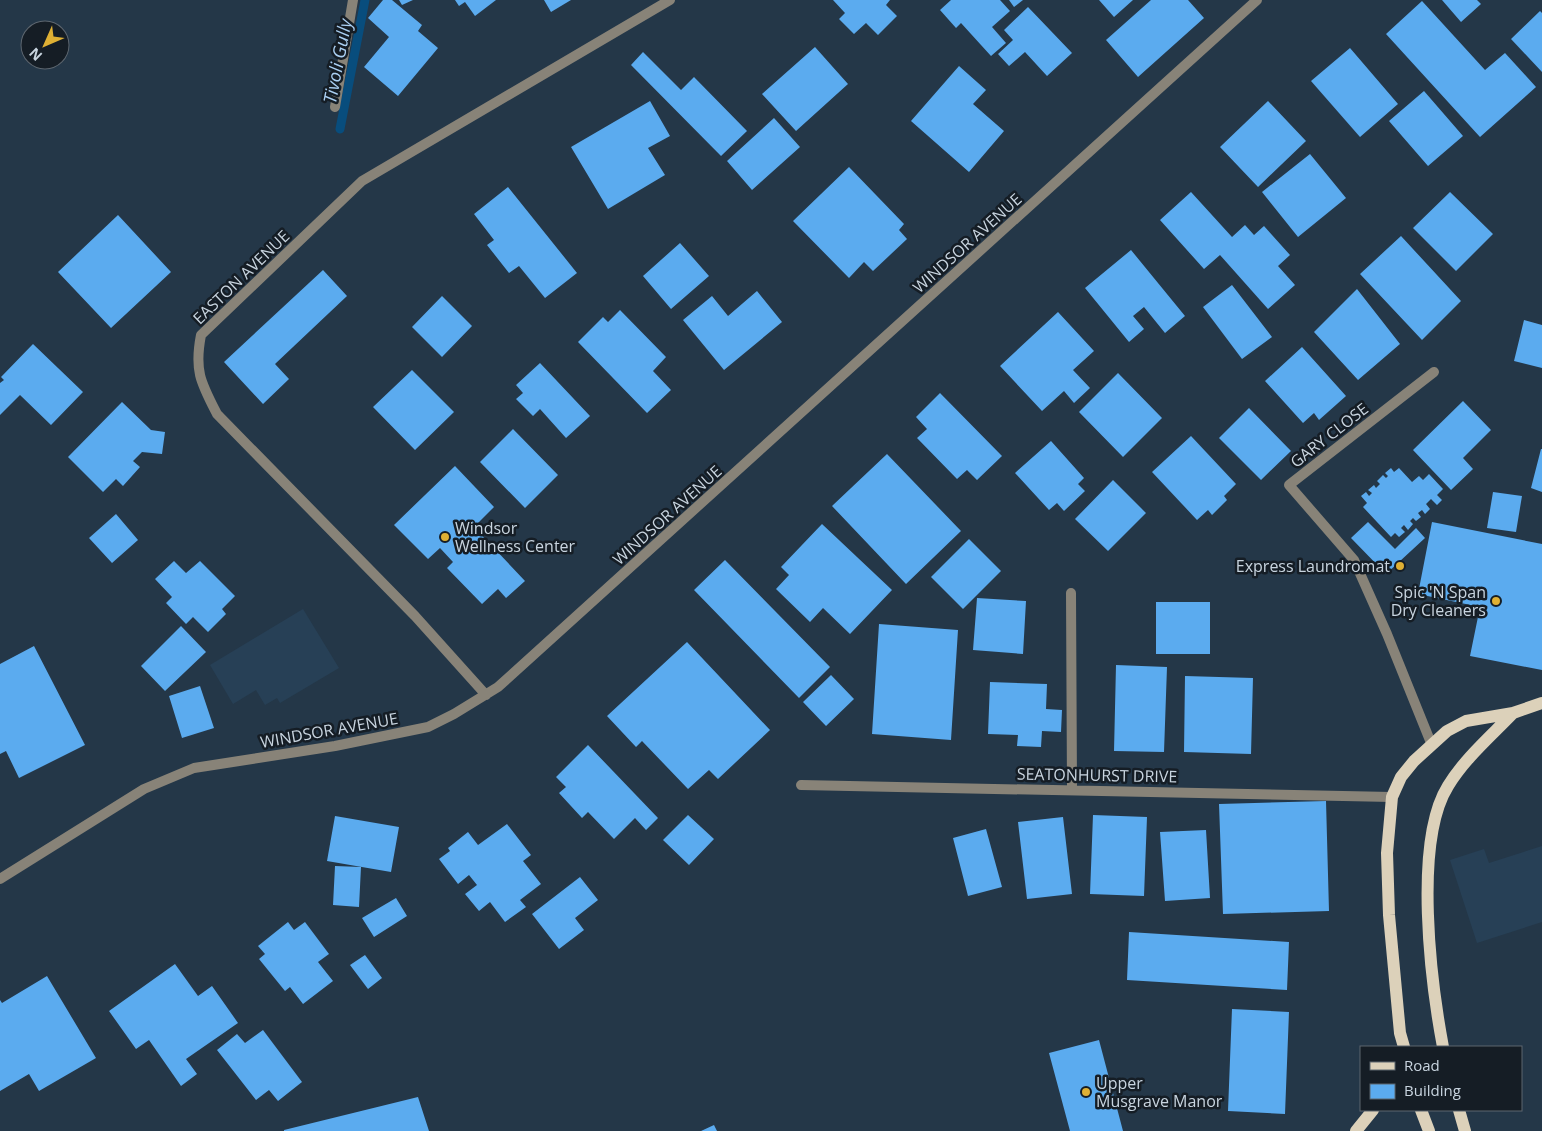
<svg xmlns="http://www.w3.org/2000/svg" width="1542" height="1131" viewBox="0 0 1542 1131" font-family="'Open Sans',sans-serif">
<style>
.built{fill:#274056}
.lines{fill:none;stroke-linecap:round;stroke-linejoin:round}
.stream{stroke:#084d7d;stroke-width:9}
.building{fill:#5babef}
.street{stroke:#888378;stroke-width:10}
.primary{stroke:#dcd1ba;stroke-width:12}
.poi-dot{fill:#dfb034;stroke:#151d25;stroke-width:2}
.labels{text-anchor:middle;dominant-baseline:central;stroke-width:5;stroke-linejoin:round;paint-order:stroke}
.street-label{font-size:16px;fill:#c8d4df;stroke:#151d25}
.poi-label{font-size:16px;fill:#c8d4df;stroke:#151d25;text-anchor:start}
.water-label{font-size:18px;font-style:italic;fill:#aacff2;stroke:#151d25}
</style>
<rect width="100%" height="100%" fill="#243748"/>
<path class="built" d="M303,609L339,668L280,703L277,698L265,705L256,690L233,704L210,665Z
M1542,846V922L1477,943L1450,860L1484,849L1489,863Z"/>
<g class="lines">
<path class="stream" d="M340,129L365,0"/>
</g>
<path class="building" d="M383,0H392L422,25L418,31L438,48L398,96L364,67L389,37L368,18Z
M399,0H413L402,5Z
M455,0H496L475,16L465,2L459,6Z
M544,0H571L551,12Z
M833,0H890L886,5L897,16L878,35L866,23L854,34L839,19L845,13Z
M951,0H1000L1010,11L992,27L1006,43L991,56L961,23L956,28L940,10Z
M1009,0H1023L1014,7Z
M1099,0H1133L1114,17Z
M1151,0H1188L1204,18L1138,77L1106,40Z
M1442,0H1477L1481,4L1461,22Z
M1422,1L1485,70L1505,53L1536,87L1480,137L1386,34Z
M1028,7L1072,53L1047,76L1025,52L1009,66L998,54L1013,40L1004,30Z
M1540,11L1542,13V72L1511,39Z
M815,47L848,84L796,131L762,94Z
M1350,48L1398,104L1360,137L1311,81Z
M643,52L681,90L694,77L747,131L721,156L631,65Z
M959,66L986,90L973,104L1004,131L969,172L911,121Z
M1424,91L1463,136L1428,166L1389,121Z
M650,101L670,136L648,148L665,175L608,209L571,147Z
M1268,101L1306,141L1258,187L1220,147Z
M774,118L800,147L752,190L727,161Z
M1310,154L1346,198L1298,237L1262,192Z
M849,167L904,224L899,230L907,239L873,271L864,262L849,278L793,221Z
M508,187L577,273L545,298L519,266L509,273L487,245L494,240L474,214Z
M1191,192L1232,237L1245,225L1254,235L1264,226L1290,255L1278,266L1295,285L1268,309L1220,255L1204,269L1160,220Z
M1450,192L1493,234L1456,271L1413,228Z
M118,215L171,272L111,328L58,272Z
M1401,236L1461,301L1422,340L1360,274Z
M680,243L709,276L671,309L643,276Z
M1131,250L1185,316L1165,333L1144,307L1133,316L1144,329L1129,342L1085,288Z
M323,270L347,296L275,364L289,379L263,404L224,362Z
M1232,285L1272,337L1242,359L1203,307Z
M1357,289L1400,344L1358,380L1314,332Z
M757,291L782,322L724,370L683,320L712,296L728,316Z
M442,296L472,326L442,357L412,327Z
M620,310L666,357L653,371L671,390L647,413L578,342L603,317L608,322Z
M1058,312L1094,351L1073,370L1090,388L1074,403L1064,391L1042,411L1000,366Z
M1524,320L1542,325V368L1514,361Z
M33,344L83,392L51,425L20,395L0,415V383L4,380L1,377Z
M1302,347L1346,396L1319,420L1314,413L1303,423L1265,381Z
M540,363L590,416L566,438L540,409L533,416L516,399L523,393L516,385Z
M412,370L454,412L415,450L373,407Z
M1118,373L1162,418L1123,457L1079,412Z
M940,393L1002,456L977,480L967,470L957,479L917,438L927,429L916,417Z
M1463,401L1491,430L1463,458L1473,469L1451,490L1413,450Z
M122,402L151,430L165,432L162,454L142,452L133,461L140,467L123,486L116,479L103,492L68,457Z
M1249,408L1291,451L1261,480L1219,438Z
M513,429L558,475L525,508L480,462Z
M1191,436L1236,484L1224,496L1227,500L1212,515L1208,510L1197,520L1152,472Z
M1051,441L1084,478L1078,484L1085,491L1064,511L1057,503L1049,510L1015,473Z
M1541,449H1542V492L1531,488Z
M887,454L961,531L906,584L832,506Z
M455,466L494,507L474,527L525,581L506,598L498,589L482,604L447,568L453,562L440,548L428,559L394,525Z
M1391,468L1394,472L1399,468L1412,482L1419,476L1423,480L1429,474L1443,489L1437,495L1442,500L1437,505L1431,499L1426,504L1430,509L1425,514L1422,510L1418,513L1421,517L1416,521L1413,518L1410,521L1413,524L1408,530L1404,525L1401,528L1405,532L1399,537L1395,533L1391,537L1363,507L1367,503L1361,496L1366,492L1369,496L1372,493L1368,490L1374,485L1376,488L1380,484L1377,481L1383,475L1386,478L1388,476L1385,473Z
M1113,480L1146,513L1108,551L1075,519Z
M1493,492L1522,496L1516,532L1487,528Z
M116,514L138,540L112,563L89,538Z
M1368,522L1395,549L1416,528L1425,538L1386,574L1351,538Z
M1432,522L1542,544V670L1470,656L1480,607L1418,594Z
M822,524L892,590L850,634L823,608L810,622L776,589L789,575L781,567Z
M969,539L1001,571L963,609L931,577Z
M725,560L830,667L799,698L694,590Z
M174,561L186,573L200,561L235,596L222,609L226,614L208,632L193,617L186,624L166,603L172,597L155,579Z
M977,598L1026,601L1023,654L973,650Z
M1156,602H1210V654H1156Z
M879,624L958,630L951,740L872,734Z
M181,626L206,652L165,691L141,666Z
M687,642L770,730L718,779L709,770L688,789L642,741L636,747L607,716Z
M34,646L85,745L19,778L6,751L0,754V664Z
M1116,665L1167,667L1164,752L1114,751Z
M831,675L854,699L826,726L803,702Z
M1185,676L1253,678L1251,754L1184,752Z
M990,682L1047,684L1046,709L1062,710L1061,732L1042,731L1041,747L1017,746L1018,735L988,734Z
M200,686L214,728L182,738L169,696Z
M588,745L658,818L646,830L635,818L614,839L588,812L582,818L559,793L566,787L556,777Z
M1326,801L1329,911L1223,914L1219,804Z
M688,815L714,839L689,865L663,840Z
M1093,815L1147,817L1144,896L1090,894Z
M335,816L399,827L391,872L327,861Z
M1063,817L1072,894L1027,899L1018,822Z
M507,824L531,855L523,861L541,884L520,900L526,907L505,922L490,902L479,911L465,894L477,885L469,875L458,884L439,859L450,851L448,848L468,832L478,845Z
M986,829L1002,887L968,896L953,838Z
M1206,830L1210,898L1165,901L1160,832Z
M335,866L361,867L359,907L333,905Z
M580,877L598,900L575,918L584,930L559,949L532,914Z
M396,898L407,916L374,937L362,918Z
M288,922L294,930L305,922L329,954L318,962L333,981L303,1004L290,987L285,991L259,959L265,954L258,946Z
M1129,932L1289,942L1287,990L1127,980Z
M365,955L382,978L368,989L350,965Z
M175,964L198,996L212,986L238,1023L186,1059L197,1074L181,1086L149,1040L136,1049L109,1011Z
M47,976L96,1058L39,1091L29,1074L0,1091V1000L2,1003Z
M1232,1009L1289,1012L1285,1114L1228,1111Z
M263,1030L302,1082L278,1101L269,1090L256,1100L217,1050L237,1034L245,1043Z
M1099,1040L1123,1131H1070L1049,1053Z
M418,1097L429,1131H284V1130Z
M714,1125L717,1131H701Z"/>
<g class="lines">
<path class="street" d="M335,107L353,0
M1071,593L1072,789
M486,695L415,616L217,414C201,383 194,371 201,335L362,181L670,0
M1431,743L1387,634L1354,560L1289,485L1434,372
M801,785L1392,797
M0,879L144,789L194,768L335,746L428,727L454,714L498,687L1257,0"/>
<path class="primary" d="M1404,1047L1400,1033L1389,915L1387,853L1392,797L1401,777L1414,761L1447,731L1466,721L1513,713L1542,703
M1443,1047C1431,983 1413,842 1448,786C1465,758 1491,736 1513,713
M1421,1110L1429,1131
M1459,1110L1465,1131
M1356,1131L1373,1110"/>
</g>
<g class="poi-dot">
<circle cx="445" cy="537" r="5"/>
<circle cx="1400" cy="566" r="5"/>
<circle cx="1496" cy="601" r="5"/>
<circle cx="1086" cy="1092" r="5"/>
</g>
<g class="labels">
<g class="street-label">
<text transform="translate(967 243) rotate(-42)">WINDSOR AVENUE</text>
<text transform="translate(241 277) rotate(-44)">EASTON AVENUE</text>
<text transform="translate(1329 435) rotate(-38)">GARY CLOSE</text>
<text transform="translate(667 515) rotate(-42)">WINDSOR AVENUE</text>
<text transform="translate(329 730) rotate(-10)">WINDSOR AVENUE</text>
<text transform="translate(1097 775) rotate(1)">SEATONHURST DRIVE</text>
</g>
<g class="poi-label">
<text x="455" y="528">Windsor<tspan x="455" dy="18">Wellness Center</tspan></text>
<text x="1390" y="566" text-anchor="end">Express Laundromat</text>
<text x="1486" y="592" text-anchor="end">Spic 'N Span<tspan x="1486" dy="18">Dry Cleaners</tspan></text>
<text x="1096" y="1083">Upper<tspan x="1096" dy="18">Musgrave Manor</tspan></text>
</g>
<g class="water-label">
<text transform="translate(337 61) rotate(-79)">Tivoli Gully</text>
</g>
</g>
<rect x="1360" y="1046" width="162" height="65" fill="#151d25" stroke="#5d666f"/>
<rect x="1370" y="1062" width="25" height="8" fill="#dcd1ba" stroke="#5d666f"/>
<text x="1404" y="1071" font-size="15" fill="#c8d4df">Road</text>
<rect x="1370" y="1084" width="25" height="15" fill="#5babef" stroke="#5d666f"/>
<text x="1404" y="1096" font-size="15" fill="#c8d4df">Building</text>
<g transform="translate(45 45) rotate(225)"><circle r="24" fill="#151d25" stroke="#5d666f"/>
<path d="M0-4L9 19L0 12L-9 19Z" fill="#dfb034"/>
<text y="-8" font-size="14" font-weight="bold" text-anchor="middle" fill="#c8d4df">N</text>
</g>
</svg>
